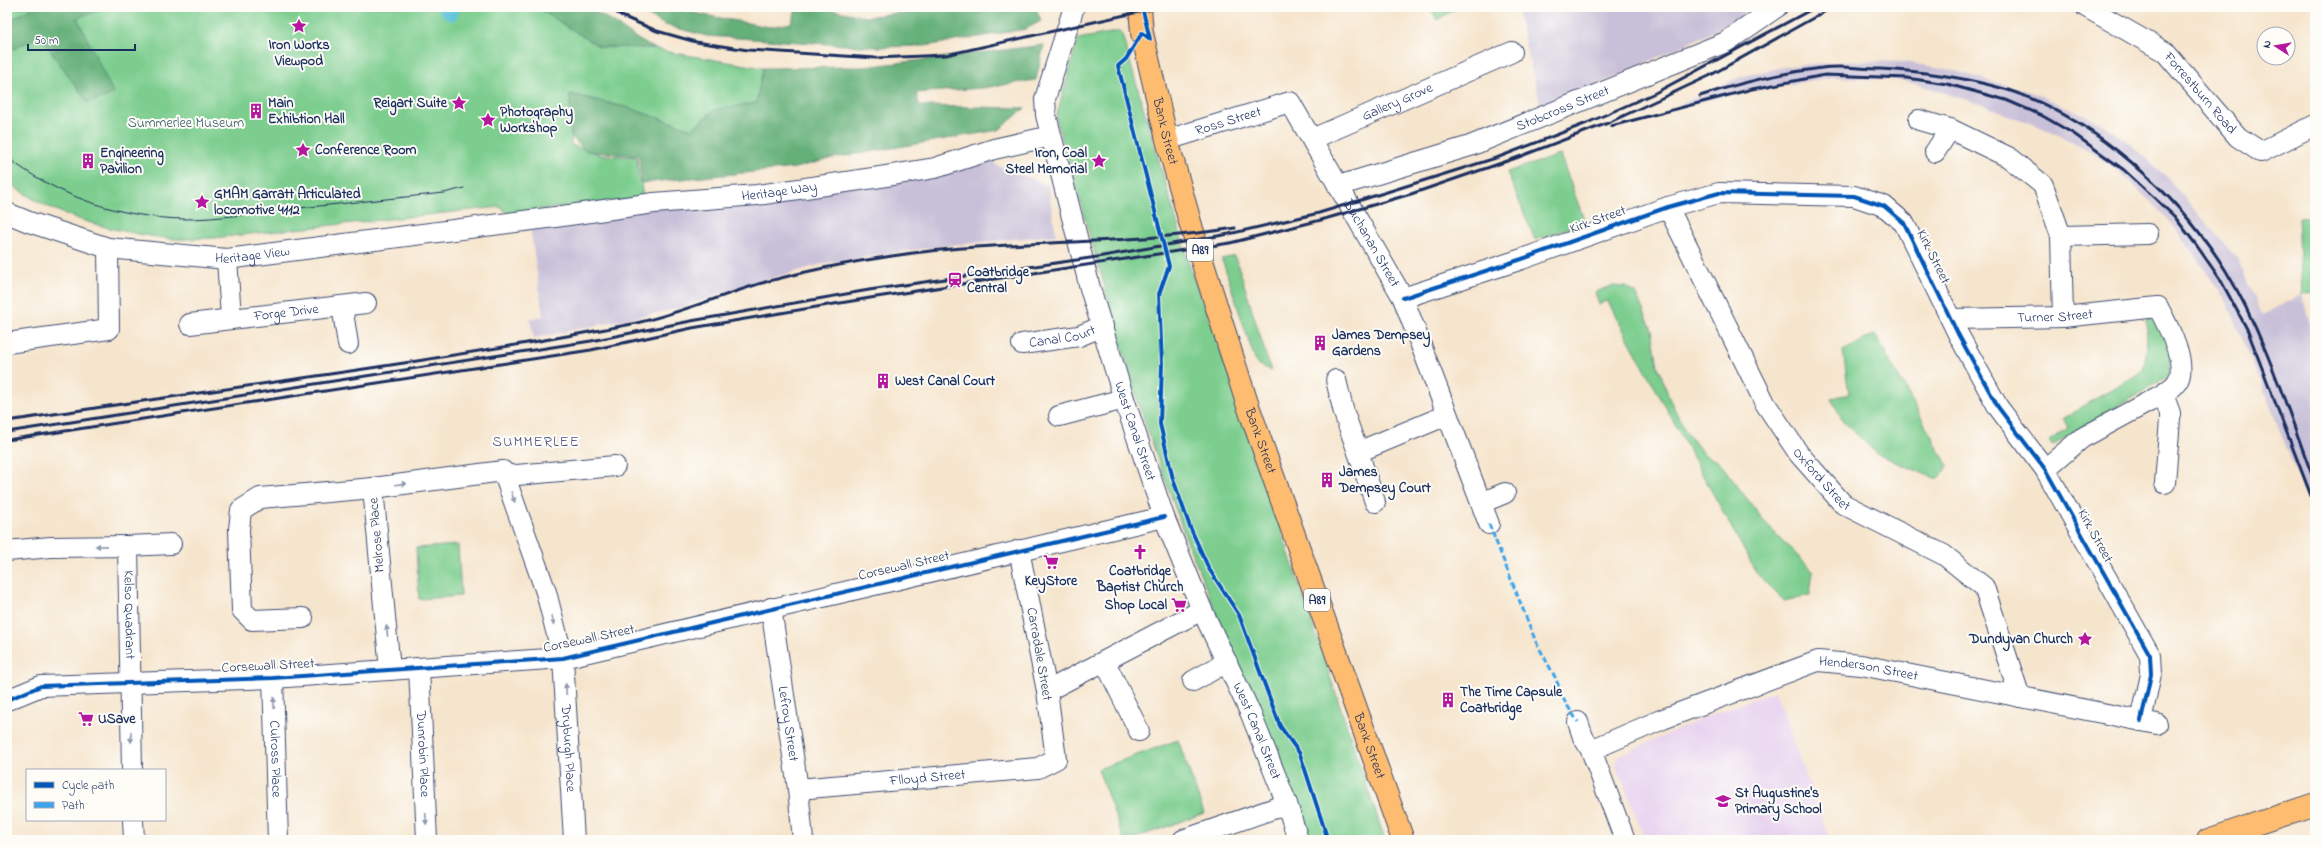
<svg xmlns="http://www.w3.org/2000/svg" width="2322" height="847" viewBox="0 0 2322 847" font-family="'Indie Flower',sans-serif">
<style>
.built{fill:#e7d2ef}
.industrial{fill:#c8bfd8}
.green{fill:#7ccd8e;stroke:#4c7e76}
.forest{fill:#65b079;stroke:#40706c}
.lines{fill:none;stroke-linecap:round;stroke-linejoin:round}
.canal{stroke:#5cc3d9;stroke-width:15}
.minor-casing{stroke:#3c4a6f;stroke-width:22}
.major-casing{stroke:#3c4a6f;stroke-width:24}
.minor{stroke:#fff;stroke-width:20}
.major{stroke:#fdbc6f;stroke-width:22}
.tram{stroke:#1b2f5e;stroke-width:1}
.rail{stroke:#1b2f5e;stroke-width:3}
.quiet{stroke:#3da3ed;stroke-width:3;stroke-dasharray:6 3;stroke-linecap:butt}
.cycleway-casing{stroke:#fdfcf7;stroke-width:6}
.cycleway{stroke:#0057b8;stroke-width:4}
.oneway{fill:#8d97ae}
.labels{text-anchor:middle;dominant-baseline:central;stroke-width:4;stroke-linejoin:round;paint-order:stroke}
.shield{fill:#fdfcf7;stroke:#5f6c8c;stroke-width:1}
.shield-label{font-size:13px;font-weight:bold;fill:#1b2f5e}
.poi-label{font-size:14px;font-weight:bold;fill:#1b2f5e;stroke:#fdfcf7;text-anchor:start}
.street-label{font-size:14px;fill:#1b2f5e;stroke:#fdfcf7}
.park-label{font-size:14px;fill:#385e6c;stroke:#fdfcf7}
.neighbourhood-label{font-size:15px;letter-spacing:1px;fill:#525588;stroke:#fdfcf7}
</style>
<rect width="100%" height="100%" fill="#fdfcf7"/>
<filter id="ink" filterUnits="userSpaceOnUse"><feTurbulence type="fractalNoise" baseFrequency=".025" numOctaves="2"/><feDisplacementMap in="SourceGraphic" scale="8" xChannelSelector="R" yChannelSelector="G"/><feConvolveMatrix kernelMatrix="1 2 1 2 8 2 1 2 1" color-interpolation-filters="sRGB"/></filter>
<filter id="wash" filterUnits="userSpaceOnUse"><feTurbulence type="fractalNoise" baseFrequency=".012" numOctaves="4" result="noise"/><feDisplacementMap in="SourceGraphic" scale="16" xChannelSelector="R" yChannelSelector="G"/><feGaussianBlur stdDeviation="0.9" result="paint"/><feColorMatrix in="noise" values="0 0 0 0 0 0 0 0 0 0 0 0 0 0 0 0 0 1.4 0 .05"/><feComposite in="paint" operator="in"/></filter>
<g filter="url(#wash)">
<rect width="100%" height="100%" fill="#f6e5cd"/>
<path class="built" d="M1775,691L1830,840H1645L1616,764L1620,755L1701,719Z"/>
<path class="industrial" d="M1524,7H1755L1726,26L1542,110L1518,15Z
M1856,61L1904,62L1947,69L2034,93L2092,118L2124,138L2165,175L2238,260L2262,315L2302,295L2315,343V520L2265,393L2227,302L2179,233L2164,214L2123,176L2093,153L2053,132L1983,105L1916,84L1896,80L1832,77L1738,93L1673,108L1740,77L1788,66Z
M991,155L996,165L1048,185L1056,235L942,246L825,263L732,290L681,308L534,338L530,319L543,316L530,226Z"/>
<path class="green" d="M7,7H536L600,47L654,48L668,52L763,68L756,104L714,110L692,129L625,107L570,94L571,145L602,155L637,157L639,181L641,183L643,198L508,213L500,207L213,238C200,238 186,240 173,239C115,232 53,218 7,181Z
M1430,7H1458L1437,20Z
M1121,31L1192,274L1212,325L1385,840H1310L1188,544L1138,403L1056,118L1078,39Z
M1560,155L1585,222L1535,240L1507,172Z
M2315,217V293L2302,295L2298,218Z
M1235,256L1239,268L1271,371L1256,363L1222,259Z
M1612,286L1626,287L1636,294L1652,330L1658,366L1670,400L1686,432L1705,455L1720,463L1767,525L1813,571L1810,595L1784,601L1757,574L1607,300L1599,305L1595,292Z
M2146,318L2157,319C2165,338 2177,356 2168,376L2052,446L2049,441L2068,428L2063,418L2143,371L2147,350Z
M1875,334L1948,466L1943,474L1936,479L1877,454L1843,421L1831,398L1849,394L1843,351Z
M458,545L461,596L419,599L416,548Z
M1178,740L1204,813L1130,840H1124L1098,769Z"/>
<path class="forest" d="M34,7H108L77,18L114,94L88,103L40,36L7,52V22Z
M536,7C548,7 574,4 585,8C611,16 629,37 654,48L600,47Z
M632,7H675L683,11L769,27L791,23L797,7H820L866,17L942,7L948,12L964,7H1038L1037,11L1041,21L1026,29L925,46L875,47L707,36L665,25Z
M1044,45L1036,80L982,88L916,93L920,106L1025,108L999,130L833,158L795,168L641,183L639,156L586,151L571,137L570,94L625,107L692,129L714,110L756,103L763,68L864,67Z"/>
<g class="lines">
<path class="canal" d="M445,7L451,13"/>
</g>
</g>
<g filter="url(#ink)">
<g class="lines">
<defs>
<g id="minor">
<path id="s1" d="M1074,7L1045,99L1046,115L1090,288L1124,399L1164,517L1202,610L1250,712L1287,804L1298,840"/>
<path id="s2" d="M2086,7L2165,52L2238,137L2261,152L2315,125"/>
<path d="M1919,120L1950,129L2008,157L2043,185L2061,236L2063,317"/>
<path id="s3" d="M1312,139L1512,52"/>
<path id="s4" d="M1167,140L1290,102L1403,298L1481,503L1505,493"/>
<path d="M1935,152L1950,129"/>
<path id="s5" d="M1338,186L1470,146L1726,42L1777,7"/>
<path id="s6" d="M1668,207L1765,403L1799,454L1843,504L1944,555L1984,587L2020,697"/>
<path id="s7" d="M7,213L29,222L108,248L227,259L555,217L654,203L757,195L880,177L935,168L994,149L1051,136"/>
<path d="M2061,236L2148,234"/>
<path d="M227,259L231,318"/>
<path d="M1403,298L1522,259L1668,207L1719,193L1854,196L1884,206L1904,223L1958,334L1998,407L2045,469L2150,655L2151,674L2141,721"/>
<path d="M342,306L348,344"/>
<path id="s8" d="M1951,319L2063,317L2158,307C2167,324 2189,365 2177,382C2174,387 2167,391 2163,394L2170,413V419L2165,483"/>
<path id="s9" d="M190,324L366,303"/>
<path d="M7,343L109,329L108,248"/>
<path id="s10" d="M1022,344L1079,336L1103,326"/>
<path d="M1336,380L1344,413L1358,452L1447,415"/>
<path d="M1059,416L1124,399"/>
<path d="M1358,452L1375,502"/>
<path d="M2045,469L2082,438L2163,394"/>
<path d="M506,476L615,466"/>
<path d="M1481,503L1489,524"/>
<path d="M128,546L171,544"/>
<path id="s11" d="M7,551L51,547L128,546L132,770"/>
<path id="s12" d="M771,608L798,789L803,840"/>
<path d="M303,618L252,620L242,610L239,530L241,510L260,498L373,488"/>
<path d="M1105,662L1139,731"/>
<path id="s13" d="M419,668L427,840"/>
<path id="s14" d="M390,670L373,488L503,471L546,592L563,658L574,840"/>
<path id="s15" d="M273,678L278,840"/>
<path d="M1193,681L1227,662"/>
<path d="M1047,691L1202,610"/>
<path d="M7,700L41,686L273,678L563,658L1164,517"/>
<path d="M1578,722L1583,737L1591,750L1625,840"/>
<path id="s16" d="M1591,750L1663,719L1818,661L1861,665L2157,724"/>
<path id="s17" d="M798,789L1038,768L1056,759L1047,691L1019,550"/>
<path d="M133,820L134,840"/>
<path d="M1183,840L1287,804"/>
</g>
<g id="major">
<path id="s18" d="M1140,7L1142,33L1167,140L1192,229L1247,403L1403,840"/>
<path d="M2208,840L2315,804"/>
</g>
</defs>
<use href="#minor" class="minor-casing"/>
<use href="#major" class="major-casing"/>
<use href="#minor" class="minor"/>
<use href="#major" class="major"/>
<path class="tram" d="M7,157C56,196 121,218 184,219C219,219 255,213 290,209C341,204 393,198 444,193L464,188"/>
<path class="rail" d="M607,7L624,17L657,31L696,42L748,50L876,58L946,55L1161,7
M1700,96C1739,83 1780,73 1822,68C1841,65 1861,69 1880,69C1923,71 1967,78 2008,90C2093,117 2180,196 2226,271C2264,333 2289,414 2315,483
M1611,126L1752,89L1825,75L1907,78L1947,84L2006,100L2041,115L2074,134L2124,170L2174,216L2197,246L2220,279L2247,329L2315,506
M7,421C215,389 425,364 632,324C680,314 723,294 769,281C810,270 851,262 892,256C1006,239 1121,246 1235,228
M7,432L591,341L691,321L869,290L1097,257L1229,234L1319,213L1387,192L1499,157L1587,123L1655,93L1816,7
M7,440L591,350L692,328L870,298L1230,243L1321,220L1411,194L1516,158L1608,123L1709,76L1833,7"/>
<path class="quiet" d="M1489,524L1536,642L1555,677L1565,702L1578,722"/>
<defs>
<path id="cycleway" d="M1142,7L1150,39L1142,33L1126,59L1118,66L1169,266L1159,294L1162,364L1160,424L1173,479L1190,527L1209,569L1239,615L1280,726L1300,754L1328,840
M1403,298L1522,259L1668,207L1719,193L1854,196L1884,206L1904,223L1958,334L1998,407L2045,469L2150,655L2151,674L2141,721
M7,700L41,686L273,678L563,658L1164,517"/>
</defs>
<use href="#cycleway" class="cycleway-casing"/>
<use href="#cycleway" class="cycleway"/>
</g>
<defs><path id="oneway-solid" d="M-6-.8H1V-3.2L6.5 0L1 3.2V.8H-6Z"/></defs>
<g class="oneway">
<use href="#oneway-solid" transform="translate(401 484) rotate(-7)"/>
<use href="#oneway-solid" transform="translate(513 497) rotate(71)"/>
<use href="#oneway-solid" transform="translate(101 546) rotate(179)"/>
<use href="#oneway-solid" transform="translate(553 620) rotate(75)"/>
<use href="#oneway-solid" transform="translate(387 631) rotate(-96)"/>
<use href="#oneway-solid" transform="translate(566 689) rotate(-93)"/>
<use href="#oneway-solid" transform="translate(274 703) rotate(-92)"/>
<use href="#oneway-solid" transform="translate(131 737) rotate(88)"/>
<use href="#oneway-solid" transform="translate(426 819) rotate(87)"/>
</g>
</g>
<defs>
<symbol id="sight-bare" viewBox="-9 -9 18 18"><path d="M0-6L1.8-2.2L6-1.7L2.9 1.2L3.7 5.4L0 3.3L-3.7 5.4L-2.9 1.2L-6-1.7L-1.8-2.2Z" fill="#b5179e" stroke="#fdfcf7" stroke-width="2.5" paint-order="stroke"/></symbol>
<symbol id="building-bare" viewBox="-9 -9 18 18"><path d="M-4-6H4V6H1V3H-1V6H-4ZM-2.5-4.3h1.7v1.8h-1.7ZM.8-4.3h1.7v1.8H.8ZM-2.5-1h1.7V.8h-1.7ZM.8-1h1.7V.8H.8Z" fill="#b5179e" stroke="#fdfcf7" stroke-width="2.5" paint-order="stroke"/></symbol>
<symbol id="station-bare" viewBox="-9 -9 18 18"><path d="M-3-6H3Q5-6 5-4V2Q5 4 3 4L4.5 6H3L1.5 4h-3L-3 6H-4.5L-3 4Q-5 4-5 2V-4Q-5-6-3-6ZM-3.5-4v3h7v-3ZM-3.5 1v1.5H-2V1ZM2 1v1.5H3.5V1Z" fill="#b5179e" stroke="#fdfcf7" stroke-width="2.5" paint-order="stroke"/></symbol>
<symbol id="church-bare" viewBox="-9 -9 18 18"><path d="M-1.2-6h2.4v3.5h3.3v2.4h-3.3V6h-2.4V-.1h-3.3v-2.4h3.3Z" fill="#b5179e" stroke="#fdfcf7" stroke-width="2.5" paint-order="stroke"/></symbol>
<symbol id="supermarket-bare" viewBox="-9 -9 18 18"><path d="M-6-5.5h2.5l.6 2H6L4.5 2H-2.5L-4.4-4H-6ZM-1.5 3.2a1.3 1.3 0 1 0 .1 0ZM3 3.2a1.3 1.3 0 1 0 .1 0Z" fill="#b5179e" stroke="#fdfcf7" stroke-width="2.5" paint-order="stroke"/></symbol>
<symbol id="school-bare" viewBox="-9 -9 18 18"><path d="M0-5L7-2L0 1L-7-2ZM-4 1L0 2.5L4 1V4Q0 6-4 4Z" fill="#b5179e" stroke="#fdfcf7" stroke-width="2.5" paint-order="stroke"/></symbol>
</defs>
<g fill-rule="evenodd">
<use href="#sight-bare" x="288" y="15" width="22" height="22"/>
<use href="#sight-bare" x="448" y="92" width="22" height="22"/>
<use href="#building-bare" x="245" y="100" width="22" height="22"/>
<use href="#sight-bare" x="477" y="109" width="22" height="22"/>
<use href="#sight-bare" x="292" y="139" width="22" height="22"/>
<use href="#building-bare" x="77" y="150" width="22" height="22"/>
<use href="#sight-bare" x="1088" y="150" width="22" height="22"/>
<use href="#sight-bare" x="191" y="191" width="22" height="22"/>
<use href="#station-bare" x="944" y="269" width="22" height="22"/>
<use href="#building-bare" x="1309" y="332" width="22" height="22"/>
<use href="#building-bare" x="872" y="370" width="22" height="22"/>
<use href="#building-bare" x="1316" y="469" width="22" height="22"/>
<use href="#church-bare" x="1129" y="541" width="22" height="22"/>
<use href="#supermarket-bare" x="1040" y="551" width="22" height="22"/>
<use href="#supermarket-bare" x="1168" y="594" width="22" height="22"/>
<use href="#sight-bare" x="2074" y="628" width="22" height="22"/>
<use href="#building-bare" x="1437" y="689" width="22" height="22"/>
<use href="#supermarket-bare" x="75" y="708" width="22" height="22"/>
<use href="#school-bare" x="1712" y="790" width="22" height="22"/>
</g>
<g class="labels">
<g class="shield">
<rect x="1187" y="239" width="26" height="22" rx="3"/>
<rect x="1304" y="589" width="26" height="22" rx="3"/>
</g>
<g class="shield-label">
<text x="1200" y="250">A89</text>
<text x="1317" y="600">A89</text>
</g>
<g class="poi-label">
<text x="299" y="45" text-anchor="middle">Iron Works<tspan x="299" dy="16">Viewpod</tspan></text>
<text x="268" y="103">Main<tspan x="268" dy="16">Exhibtion Hall</tspan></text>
<text x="447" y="103" text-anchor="end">Reigart Suite</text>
<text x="500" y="112">Photography<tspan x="500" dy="16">Workshop</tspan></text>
<text x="315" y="150">Conference Room</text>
<text x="100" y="153">Engineering<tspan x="100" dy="16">Pavilion</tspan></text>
<text x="1087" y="153" text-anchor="end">Iron, Coal<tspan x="1087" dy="16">Steel Memorial</tspan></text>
<text x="214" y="194">GMAM Garratt Articulated<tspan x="214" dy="16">locomotive 4112</tspan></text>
<text x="967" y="272">Coatbridge<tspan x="967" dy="16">Central</tspan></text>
<text x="1332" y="335">James Dempsey<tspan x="1332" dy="16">Gardens</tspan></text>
<text x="895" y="381">West Canal Court</text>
<text x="1339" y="472">James<tspan x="1339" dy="16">Dempsey Court</tspan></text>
<text x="1140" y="571" text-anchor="middle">Coatbridge<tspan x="1140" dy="16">Baptist Church</tspan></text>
<text x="1051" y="581" text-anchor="middle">KeyStore</text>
<text x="1167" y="605" text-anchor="end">Shop Local</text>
<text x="2073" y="639" text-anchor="end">Dundyvan Church</text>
<text x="1460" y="692">The Time Capsule<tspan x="1460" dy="16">Coatbridge</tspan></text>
<text x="98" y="719">USave</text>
<text x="1735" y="793">St Augustine's<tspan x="1735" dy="16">Primary School</tspan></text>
</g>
<g class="street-label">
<text stroke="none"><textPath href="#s2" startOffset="145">Forrestburn Road</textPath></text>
<text stroke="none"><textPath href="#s3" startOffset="93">Gallery Grove</textPath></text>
<text stroke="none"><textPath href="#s5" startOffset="238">Stobcross Street</textPath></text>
<text stroke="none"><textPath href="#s4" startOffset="64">Ross Street</textPath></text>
<text stroke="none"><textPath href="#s18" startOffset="127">Bank Street</textPath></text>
<text stroke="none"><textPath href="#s7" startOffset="783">Heritage Way</textPath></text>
<text transform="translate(1598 220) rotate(-20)">Kirk Street</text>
<text stroke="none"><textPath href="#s4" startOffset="292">Buchanan Street</textPath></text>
<text stroke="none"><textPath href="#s7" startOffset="252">Heritage View</textPath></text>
<text transform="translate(1933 257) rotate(64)">Kirk Street</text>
<text stroke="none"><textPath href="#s9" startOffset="97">Forge Drive</textPath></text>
<text stroke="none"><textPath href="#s8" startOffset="104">Turner Street</textPath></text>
<text stroke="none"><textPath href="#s10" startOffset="41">Canal Court</textPath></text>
<text stroke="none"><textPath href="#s1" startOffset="441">West Canal Street</textPath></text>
<text stroke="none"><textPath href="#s18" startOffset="451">Bank Street</textPath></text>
<text stroke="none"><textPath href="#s6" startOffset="314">Oxford Street</textPath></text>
<text transform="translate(377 535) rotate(-95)">Melrose Place</text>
<text transform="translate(2095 536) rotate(61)">Kirk Street</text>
<text transform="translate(904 566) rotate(-13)">Corsewall Street</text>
<text stroke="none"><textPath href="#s11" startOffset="190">Kelso Quadrant</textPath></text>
<text transform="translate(589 639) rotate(-12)">Corsewall Street</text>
<text transform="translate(1039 654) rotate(80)">Carradale Street</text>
<text transform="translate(268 666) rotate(-3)">Corsewall Street</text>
<text stroke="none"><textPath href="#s16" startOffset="295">Henderson Street</textPath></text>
<text stroke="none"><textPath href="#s12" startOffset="117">Lefroy Street</textPath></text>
<text stroke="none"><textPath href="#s1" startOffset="765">West Canal Street</textPath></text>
<text stroke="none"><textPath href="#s18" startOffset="775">Bank Street</textPath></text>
<text stroke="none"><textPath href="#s14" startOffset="601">Dryburgh Place</textPath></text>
<text stroke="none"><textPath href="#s13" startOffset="86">Dunrobin Place</textPath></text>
<text stroke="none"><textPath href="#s15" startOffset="81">Culross Place</textPath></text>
<text stroke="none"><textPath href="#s17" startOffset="130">Flloyd Street</textPath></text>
</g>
<g class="park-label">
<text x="186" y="123">Summerlee Museum</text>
</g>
<g class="neighbourhood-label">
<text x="536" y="442">SUMMERLEE</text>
</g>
</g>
<rect width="2322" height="847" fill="none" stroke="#fdfcf7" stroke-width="24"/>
<rect x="26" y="769" width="140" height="52" fill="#fdfcf7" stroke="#a3aaba"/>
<rect x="34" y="782" width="20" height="6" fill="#0057b8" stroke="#a3aaba"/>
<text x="62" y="789" font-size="12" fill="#1b2f5e">Cycle path</text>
<rect x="34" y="802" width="20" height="6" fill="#3da3ed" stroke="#a3aaba"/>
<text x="62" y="809" font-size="12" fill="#1b2f5e">Path</text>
<g transform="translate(2276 46) rotate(282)"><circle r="19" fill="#fdfcf7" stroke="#a3aaba"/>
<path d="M0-3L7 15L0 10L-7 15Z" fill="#b5179e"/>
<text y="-6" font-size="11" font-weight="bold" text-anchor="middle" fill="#1b2f5e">N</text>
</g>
<path d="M28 44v6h107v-6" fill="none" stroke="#1b2f5e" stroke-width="2"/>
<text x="34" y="44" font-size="12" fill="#1b2f5e" stroke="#fdfcf7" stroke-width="3" paint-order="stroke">50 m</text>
</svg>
